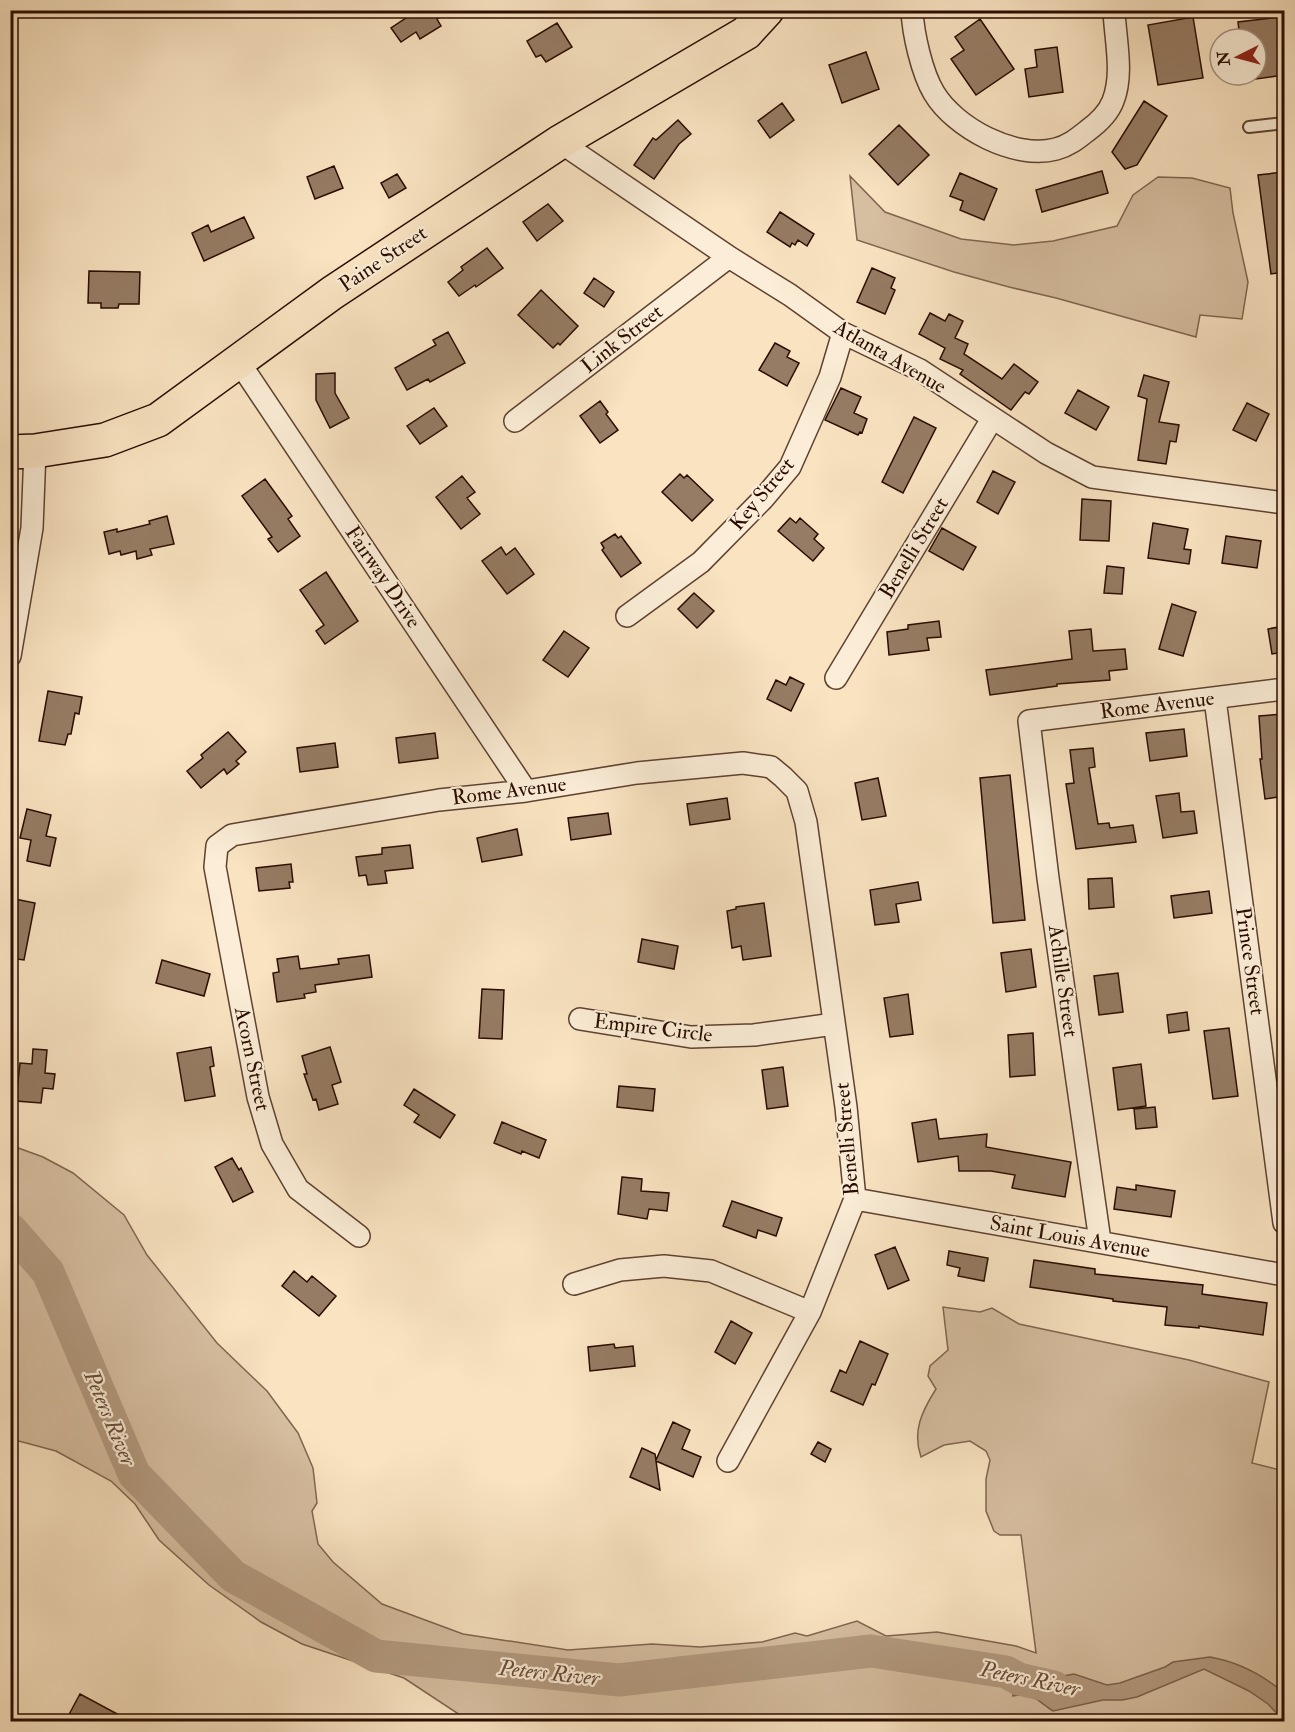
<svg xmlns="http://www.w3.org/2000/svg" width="1295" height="1732" viewBox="0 0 1295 1732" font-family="'IM FELL Double Pica',serif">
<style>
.green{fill:#d6bea0;stroke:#806550;stroke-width:1.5}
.water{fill:#b39a7f;stroke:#7c614c;stroke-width:1.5}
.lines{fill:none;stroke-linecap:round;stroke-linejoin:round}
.river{stroke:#b39a7f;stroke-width:33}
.building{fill:#967c64;stroke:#2a0c00;stroke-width:1.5}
.lane-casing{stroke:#5e4230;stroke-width:14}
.street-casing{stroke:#5e4230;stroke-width:24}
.primary-casing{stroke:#2a0c00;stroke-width:36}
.lane{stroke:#fbedd7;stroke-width:10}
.street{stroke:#fbedd7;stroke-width:21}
.primary{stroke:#f9e3c1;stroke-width:33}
.labels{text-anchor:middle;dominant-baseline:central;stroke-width:4.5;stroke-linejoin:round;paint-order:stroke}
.street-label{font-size:21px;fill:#2a0c00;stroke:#fbedd7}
.water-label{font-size:22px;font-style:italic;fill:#684c39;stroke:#fbedd7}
</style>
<rect width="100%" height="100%" fill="#f9e3c1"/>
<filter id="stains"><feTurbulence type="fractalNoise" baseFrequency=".00333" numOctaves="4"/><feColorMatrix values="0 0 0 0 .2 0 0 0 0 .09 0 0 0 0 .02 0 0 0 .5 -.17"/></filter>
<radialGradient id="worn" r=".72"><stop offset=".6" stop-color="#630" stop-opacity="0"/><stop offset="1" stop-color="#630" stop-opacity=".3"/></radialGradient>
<path class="green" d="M850,176L885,212L961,239L1014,245L1053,241L1117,226L1133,195L1158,177L1192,178L1230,188L1233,213L1248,282L1242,319L1200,315L1196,337L1056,298L1009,287L954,272L857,240Z
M10,1145L43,1157L73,1173L124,1215L147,1255L217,1343L267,1391L298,1433L313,1468L317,1503L312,1511L318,1544L333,1562L382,1604L463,1634L568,1650L652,1644L700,1647L762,1642L795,1633L807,1636L857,1621L886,1636L937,1632L1016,1646L1036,1653L1021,1535H1000L994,1531L986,1511V1479L990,1460L986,1451L970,1441L944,1445L921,1457C912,1431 922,1411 936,1389L928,1376L930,1366L948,1350L943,1307L980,1312L992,1308L1019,1324L1189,1360L1269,1382L1252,1463L1284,1471V1721H469L404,1678L302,1644L261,1622L209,1585L159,1540L135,1504L111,1481L56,1451L11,1439Z"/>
<path class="water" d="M1210,1657C1238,1662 1263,1675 1284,1693V1721L1268,1704L1249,1691L1204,1669L1137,1697L1122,1700H1103L1053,1711C1037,1701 1033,1691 1013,1696L1009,1664L1051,1678L1074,1674L1107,1685L1120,1683L1165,1667L1173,1662Z"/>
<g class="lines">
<path class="river" d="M10,1229L48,1272L134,1474L233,1576L376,1656L619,1680L871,1651L1006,1672L1019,1679L1054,1687"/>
</g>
<path class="building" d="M418,10H451L437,19L441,26L420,39L416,32L401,42L391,28Z
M1193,17L1203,78L1158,85L1148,25Z
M1281,17L1284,43V75L1256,79V39H1240L1238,22Z
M980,19L1014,69L976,95L951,59L964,50L955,37Z
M557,23L572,47L546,62L541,55L536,57L527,41Z
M1057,47L1063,92L1029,97L1025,69L1037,67L1035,50Z
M866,52L879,89L842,103L829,65Z
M1144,101L1167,116L1137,165L1125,169L1112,152Z
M782,103L794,120L770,138L758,121Z
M678,120L691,134L679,144L654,179L634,165L653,138L656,140Z
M899,125L929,155L898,185L869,154Z
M334,166L343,188L315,199L307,177Z
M1102,171L1108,193L1042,212L1036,190Z
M1284,172V272L1271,274L1258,175Z
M960,173L997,189L984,220L960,210L963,201L950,196Z
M397,174L406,188L389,198L381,183Z
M548,204L563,221L537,241L523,222Z
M780,212L814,234L807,246L798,240L795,245L792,243L790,247L767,232Z
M244,217L254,238L204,261L192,233L208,225L211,232Z
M487,248L503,268L476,287L475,285L459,296L448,282L463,270L461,267Z
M872,268L895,278L891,288L895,290L885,314L857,302Z
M89,271L140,272L139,304H119L118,308H101V303H88Z
M594,278L614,292L604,307L584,293Z
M541,290L578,326L560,345L558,343L553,348L518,315Z
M930,313L945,321L949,314L963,321L955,338L968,344L964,354L1002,379L1014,364L1038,382L1029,394L1025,392L1011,410L960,374L963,370L940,359L945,348L919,334Z
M448,332L465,363L430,382L428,379L407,390L395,368L436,345L433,340Z
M775,343L790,351L787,357L799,363L787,386L759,370Z
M335,373V393L349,418L330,428L316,400V374Z
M1144,375L1169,382L1159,422L1179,425L1176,442L1170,441L1166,464L1138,460L1147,399L1138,396Z
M841,388L861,397L854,413L867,419L862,433L860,432L858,435L825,420Z
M1078,390L1109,407L1096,430L1065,413Z
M600,401L608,412L606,414L618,430L600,443L580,416Z
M1247,403L1269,414L1256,441L1233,430Z
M434,408L447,426L420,444L407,426Z
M914,417L936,428L903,493L882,482Z
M993,471L1015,482L998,514L977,502Z
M680,474L684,478L687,475L713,500L692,521L662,492Z
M462,476L475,492L467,498L480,514L461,529L436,497Z
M265,479L292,516L288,519L300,536L278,552L268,539L272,537L242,496Z
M1082,499L1111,501L1109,541L1080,540Z
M167,516L174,544L150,549L152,555L137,559L136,551L121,555L120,551L109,554L104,532L117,529V532L150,524L149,521Z
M790,518L796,523L800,518L818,534L814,539L824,548L813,561L778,531Z
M1153,523L1188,529L1184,549L1191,550L1189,564L1148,558Z
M942,528L976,547L963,570L929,551Z
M615,534L618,538L621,536L641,563L621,577L602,550L604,548L601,543Z
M1226,536L1261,541L1257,568L1222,563Z
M501,547L506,555L515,548L534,574L507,594L482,561Z
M1107,566L1124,568L1122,594L1104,593Z
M326,572L358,621L325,644L316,631L324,625L300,590Z
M694,593L714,611L697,628L678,609Z
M1172,604L1196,612L1183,656L1159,649Z
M939,621L941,637L927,638L929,650L889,655L887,632L908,629V625Z
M1284,626V652L1272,654L1268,629Z
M1091,629L1093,651L1125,649L1127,669L1109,671L1110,680L1057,684V686L990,695L986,670L1072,659L1069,631Z
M564,631L589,648L568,677L543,660Z
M790,677L804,684L791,711L767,699L776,680L786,685Z
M48,691L82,697L79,714L75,713L71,734H68L65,745L39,741Z
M1284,714V740H1281L1284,768V796L1265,799L1260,759H1262L1259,716Z
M1184,729L1187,756L1150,761L1146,733Z
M228,732L246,752L236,761L239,764L227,774L224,769L201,788L187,771L203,758L201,755Z
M435,733L438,758L399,763L396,738Z
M335,743L338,767L300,772L297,748Z
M1093,748L1095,767L1089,768L1098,824L1109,823L1110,828L1133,825L1136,842L1076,849L1066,784L1074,783L1070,750Z
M1010,775L1025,920L993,923L980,778Z
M878,778L886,816L862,820L855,783Z
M1179,793L1181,812L1194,811L1197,833L1163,838L1156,796Z
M727,798L730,819L690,825L687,804Z
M27,809L51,815L46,836L56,838L50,866L27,861L31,840L20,838Z
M608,813L611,834L571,840L568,818Z
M517,829L522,855L482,862L477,838Z
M410,845L413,868L385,871L387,883L368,885L366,875L359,876L356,857L382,854V848Z
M291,864L293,882H289L290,888L259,891L256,868Z
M1112,878L1114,907L1089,909L1088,879Z
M918,882L921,900L896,904L899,922L875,925L870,890Z
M1209,891L1212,913L1174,918L1171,896Z
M15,899L35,903L24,960L10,958V921Z
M764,903L771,956L743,960L741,946L732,948L727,911L736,909V907Z
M642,939L678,946L674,969L638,962Z
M1031,949L1036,987L1006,992L1001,953Z
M369,955L372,977L315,985L316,992L304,994L305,998L277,1002L273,973L279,972L277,959L298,956L300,969L339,964L338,959Z
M162,960L210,974L204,996L156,983Z
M1118,973L1123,1012L1099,1015L1094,976Z
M482,989L504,990L502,1039L479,1038Z
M908,994L913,1034L890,1037L884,998Z
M1187,1012L1189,1030L1169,1033L1167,1015Z
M1229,1028L1238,1096L1213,1099L1204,1031Z
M1033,1033L1035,1075L1010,1077L1008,1035Z
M211,1047L214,1066L210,1067L215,1096L185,1101L177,1053Z
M330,1047L341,1082L332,1085L338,1104L319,1110L316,1099L313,1100L304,1074H307L302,1056Z
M33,1049L47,1050L45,1073L55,1074L53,1089L43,1088L41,1103L16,1101L20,1063L32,1064Z
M1141,1064L1146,1106L1118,1110L1113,1068Z
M783,1067L788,1106L767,1109L762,1070Z
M619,1086L655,1089L653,1111L617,1107Z
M414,1089L455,1115L440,1138L414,1122L419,1115L404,1105Z
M1155,1107L1157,1127L1136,1129L1134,1109Z
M936,1119L939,1139L987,1134L986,1147L1071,1162L1065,1197L1012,1188L1015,1175L991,1171H959L958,1156L918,1162L912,1123Z
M502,1122L546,1140L539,1158L522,1151L521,1154L494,1143Z
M232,1158L239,1170L241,1168L253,1192L233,1202L215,1167Z
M622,1177L642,1179L641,1191L669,1193L667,1211L649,1209L647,1219L618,1214Z
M1136,1185L1175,1191L1171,1217L1114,1209L1117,1187L1136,1190Z
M732,1201L782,1218L776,1236L758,1230L756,1238L723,1226Z
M895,1247L909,1280L888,1289L875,1255Z
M949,1251L988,1258L984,1281L958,1276L960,1268L947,1265Z
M1034,1260L1095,1269V1274L1203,1285L1202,1294L1267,1303L1263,1335L1199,1326V1328L1165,1325L1167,1307L1113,1301V1299L1030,1287Z
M294,1271L307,1282L312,1276L336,1296L319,1316L282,1286Z
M731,1321L752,1333L735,1364L715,1352Z
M860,1341L888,1354L875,1385L872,1384L863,1405L831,1391L840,1370L846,1373Z
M614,1344L615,1348L633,1346L635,1366L590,1371L588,1347Z
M673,1422L690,1430L682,1449L701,1457L693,1477L656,1461L660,1490L630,1477L642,1448L655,1454L656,1460Z
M818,1442L831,1449L825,1462L811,1454Z
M80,1694L132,1722H65Z"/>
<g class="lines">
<defs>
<path id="lane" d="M1249,127L1284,123"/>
<path id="street" d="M912,10C913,34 922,73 934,93C955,128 1015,160 1056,149C1068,146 1077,139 1087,131C1098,123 1108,114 1113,101C1124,73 1115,39 1114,10
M560,142L729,257L790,295L843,333L920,370L1046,453L1092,477L1284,503
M239,362L526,791
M515,421L729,257
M627,616L701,562L763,499L790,467L830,377L843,333
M10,656L32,528L35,451
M836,678L992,419
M1215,699L1284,1223
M580,1019L691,1037L754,1035L834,1024
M855,1199L1284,1275
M359,1236L298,1189L272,1144L258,1097L229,942L215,867L217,846L232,835L439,800L526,791L637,773L743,763L771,767L783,777L797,791L806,822L846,1107L855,1199L810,1312L728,1461
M1100,1241L1048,878L1029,721L1284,689
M574,1284L620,1270L664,1266L711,1271L810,1312"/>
<path id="primary" d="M10,452L35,451L105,440L158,420L332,293L560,142L746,33L767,10"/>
</defs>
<use href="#lane" class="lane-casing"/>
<use href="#street" class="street-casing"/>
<use href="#primary" class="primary-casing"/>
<use href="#lane" class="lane"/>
<use href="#street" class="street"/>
<use href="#primary" class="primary"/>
</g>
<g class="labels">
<g class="street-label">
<text transform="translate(383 259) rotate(-34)">Paine Street</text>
<text transform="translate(622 339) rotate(-38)">Link Street</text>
<text transform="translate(890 357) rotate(30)">Atlanta Avenue</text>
<text transform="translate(762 494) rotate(-50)">Key Street</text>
<text transform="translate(914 548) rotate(-59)">Benelli Street</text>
<text transform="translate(383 577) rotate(56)">Fairway Drive</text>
<text transform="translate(1157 705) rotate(-7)">Rome Avenue</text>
<text transform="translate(509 791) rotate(-7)">Rome Avenue</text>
<text transform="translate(1250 961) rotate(82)">Prince Street</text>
<text transform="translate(1063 981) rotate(82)">Achille Street</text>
<text transform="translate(653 1028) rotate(7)">Empire Circle</text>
<text transform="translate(252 1059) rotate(78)">Acorn Street</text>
<text transform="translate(847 1139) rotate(-95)">Benelli Street</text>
<text transform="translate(1070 1237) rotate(10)">Saint Louis Avenue</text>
</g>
<g class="water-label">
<text transform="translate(110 1418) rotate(67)">Peters River</text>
<text transform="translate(549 1673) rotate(6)">Peters River</text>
<text transform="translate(1030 1679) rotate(12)">Peters River</text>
</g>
</g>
<rect width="1295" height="1732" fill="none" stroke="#f9e3c1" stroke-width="36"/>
<rect x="12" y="12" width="1271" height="1708" fill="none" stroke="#2a0c00" stroke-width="3"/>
<rect x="18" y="18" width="1259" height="1696" fill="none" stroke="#2a0c00" stroke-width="1.5"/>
<g transform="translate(1238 57) rotate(264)"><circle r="28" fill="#fbedd7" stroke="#a79381" stroke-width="1.5"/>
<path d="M0-4.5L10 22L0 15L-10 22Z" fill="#8f2418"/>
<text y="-9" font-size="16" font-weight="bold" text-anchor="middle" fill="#2a0c00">N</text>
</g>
<rect width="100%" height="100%" filter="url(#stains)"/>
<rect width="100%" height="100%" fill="url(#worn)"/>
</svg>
